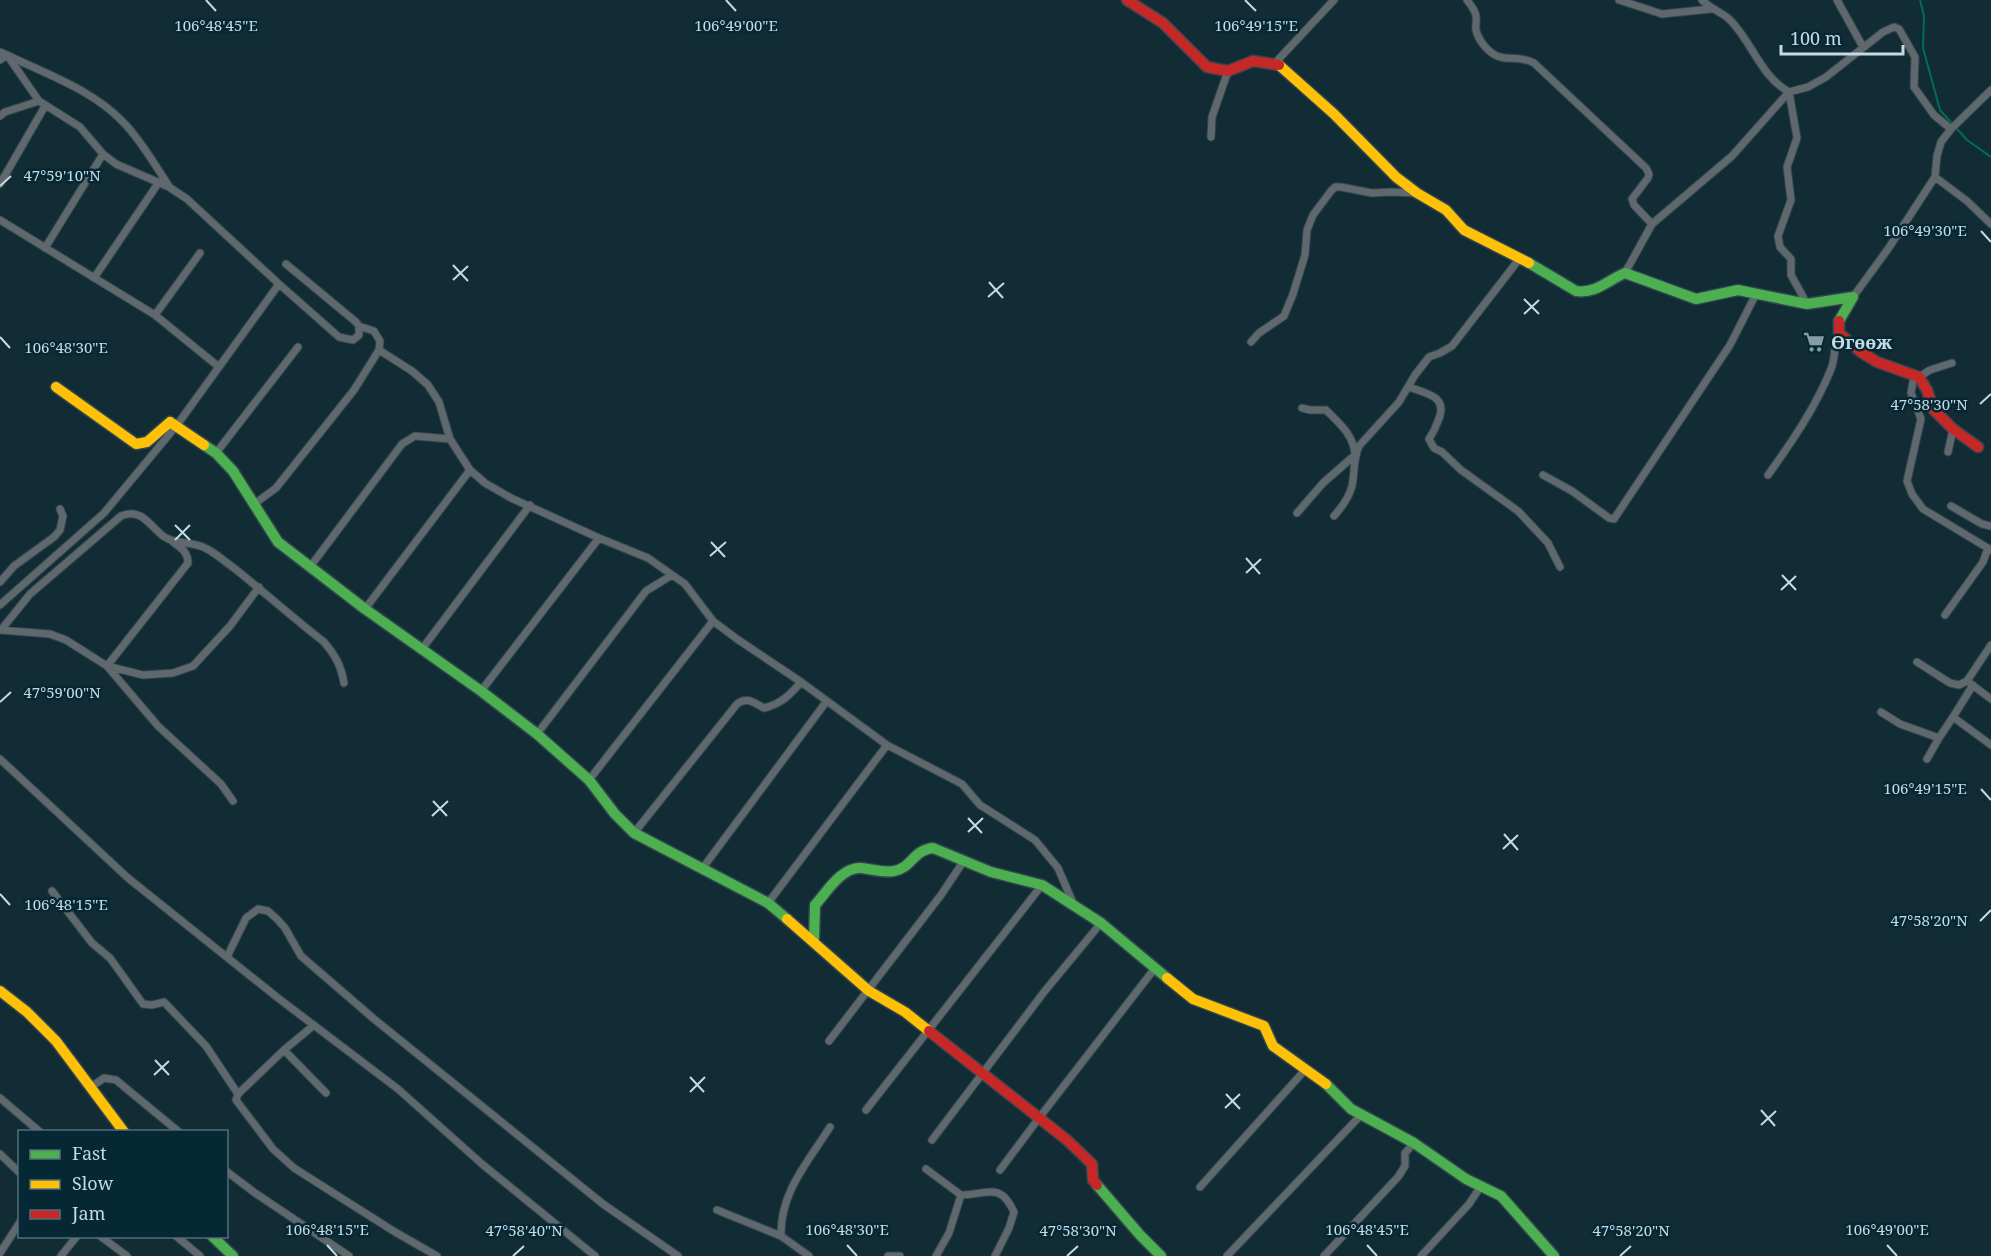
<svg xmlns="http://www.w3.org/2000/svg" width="1991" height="1256" viewBox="0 0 1991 1256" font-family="'Noto Serif',serif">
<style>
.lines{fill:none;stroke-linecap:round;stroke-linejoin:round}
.stream{stroke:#036d54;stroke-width:2}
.street-casing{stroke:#31464e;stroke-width:9}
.fast-casing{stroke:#31464e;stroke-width:13}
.slow-casing{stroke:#31464e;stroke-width:13}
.jam-casing{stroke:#31464e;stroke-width:13}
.street{stroke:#5f686c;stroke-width:7}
.fast{stroke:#4caf50;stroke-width:10}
.slow{stroke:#ffc107;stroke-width:10}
.jam{stroke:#c62828;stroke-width:10}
.ticks{fill:none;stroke:#c4dae4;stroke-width:2}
.labels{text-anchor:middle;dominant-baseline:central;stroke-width:5;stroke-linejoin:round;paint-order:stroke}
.poi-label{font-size:18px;font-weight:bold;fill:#c4dae4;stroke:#062734;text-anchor:start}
.ticks-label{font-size:15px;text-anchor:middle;fill:#c4dae4;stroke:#062734;stroke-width:5;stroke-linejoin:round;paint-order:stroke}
</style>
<rect width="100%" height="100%" fill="#122c35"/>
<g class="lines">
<path class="stream" d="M1920,0L1924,16L1923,48L1940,110L1967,140L1991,157"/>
<defs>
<path id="street" d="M1467,0C1471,5 1475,10 1476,16C1477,21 1475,26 1476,30C1478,40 1488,52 1497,56C1509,61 1519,55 1534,63L1646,168L1649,174L1648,178L1632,199L1634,205L1652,224
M1619,0L1662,14L1711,9
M1702,0C1711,9 1721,12 1729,19C1752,41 1760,76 1789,92
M1837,0L1863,47
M0,52L7,55L39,101L80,127L103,154L116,164L169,187L187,199L279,284L339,337L353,340L359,335V326L356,322L286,264
M0,60L7,55C46,74 93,90 123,122C141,140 154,164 169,186
M1275,63L1334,0
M1789,92L1797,138L1787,167L1791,200L1778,236L1780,247L1791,259V275L1807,304
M0,116L5,112L39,101
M1211,137L1212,117L1228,71
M1935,177L1967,201L1991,224
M0,184L45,106
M0,220L155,315L219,367
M45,248L103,154
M1625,273L1652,224L1732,156L1789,92L1808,87L1826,77L1883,32L1894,27L1899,29L1915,57L1914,87L1934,115L1951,129
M94,278L159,182
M1853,297L1888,249L1935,177L1937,156L1941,142L1951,129L1991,90
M155,315L200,253
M1251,342L1259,333L1284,316L1293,294L1305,255L1307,230L1313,215L1331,191L1335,187H1341L1372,193L1391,192L1417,193
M379,350L412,371L428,385L439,402L450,439L470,470L485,483L511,498L599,538L648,558L685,584L713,621L737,639L801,682L887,745L962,784L980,805L1035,840L1058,868L1073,903
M1914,376L1911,393L1921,419L1907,481L1912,494L1923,509L1991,550
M1919,377L1930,370L1952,363
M1409,387C1427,394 1449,396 1438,421C1436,427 1433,433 1429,439L1434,448L1442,452L1461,470L1518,511L1548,543L1560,567
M1948,452L1953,429
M216,453L298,347
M1543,475L1572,491L1609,518L1614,519L1730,345L1756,294
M1768,475C1791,443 1816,407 1831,369C1836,357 1833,346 1839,333
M253,505L276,488L354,390L379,350L380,341L374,331L359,326
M1951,506L1982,524L1991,526
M1297,513L1323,483L1355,455C1354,435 1339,423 1326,410H1310L1302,408
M1334,516C1342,507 1349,498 1352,486C1355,472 1353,459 1359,446L1399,402L1415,375L1429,357L1440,353L1452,346L1520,258
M173,542C181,548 188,552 188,563L107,666L143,675L173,673L193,666L230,626L259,587
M310,567L402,444L415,436L450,439
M0,582L14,566L54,537L60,530L63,516L60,509
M0,605L104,513L177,425L279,284
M365,609L470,470
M1945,615L1983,562L1988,548
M0,630L50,634L66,640L107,666L158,726L221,784L233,801
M1,630L30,594L121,516C141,507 150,526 163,536C175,545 194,541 207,549C217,554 225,562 234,568C264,592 293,618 324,642C335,655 341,665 344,683
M1991,645L1967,681L1991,699
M422,649L530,505
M1917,662L1950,683L1959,685L1967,681
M1973,685L1953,717L1991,745
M481,691L599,538
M1881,712L1900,724L1939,738L1953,717
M537,734L646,591L672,575
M0,759L128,878L278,998L398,1089L482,1164L595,1256
M1927,759L1939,738
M589,780L713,621
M634,833L737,704C747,696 754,703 764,708C781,704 790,695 801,682
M702,869L826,702
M52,891L92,943L110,958L143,1004L152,1005L164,1002L206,1046L238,1094
M768,903L887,745
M227,957L246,918L258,909L268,911L277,919L285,928L301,956L374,1019L603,1204L678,1256
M314,1025L284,1050L238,1094L236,1100L273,1149L294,1168L395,1232L437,1256
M829,1041L941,895L963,862
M284,1050L326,1093
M91,1087L104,1078L116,1080L179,1132
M0,1098L40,1132
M866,1110L1042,885
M932,1140L1044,992L1101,923
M0,1154L20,1173
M926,1169L961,1195C987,1195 1000,1181 1014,1212L1009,1228L995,1256
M1000,1170L1039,1118L1155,968
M226,1171L255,1193L349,1256
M1200,1187L1305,1070
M717,1210L781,1236L809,1256
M100,1236L127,1256
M176,1236L200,1256
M781,1236C780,1192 808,1162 830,1127
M0,1253L20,1222
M61,1256L77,1236
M888,1256H900
M936,1256L949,1233L961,1195
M1227,1256L1361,1115
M1324,1256L1398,1177L1405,1166V1153L1414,1143
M1421,1256L1469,1204L1481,1186"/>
<path id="fast" d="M1529,263L1576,291C1596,294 1608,280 1625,273L1696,299L1738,290L1807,304L1853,297L1839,321
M204,445L216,453L233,471L278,542L365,609L481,691L537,734L589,780L615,814L634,833L768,903L787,919
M814,941L815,905C827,892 841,867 861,868C871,869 884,873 894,871C912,868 913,850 933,848L991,872L1042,885L1101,923L1167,978
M1326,1084L1351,1109L1414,1143L1466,1179L1501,1196L1554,1256
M1097,1185L1140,1235L1161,1256
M212,1236L233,1256"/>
<path id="slow" d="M1279,65L1334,114L1396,177L1417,193L1446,210L1464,230L1529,263
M56,387L136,444L147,442L170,422L204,445
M787,919L869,991L905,1012L929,1031
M1167,978L1193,999L1264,1026L1273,1046L1326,1084
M0,991L27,1012L56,1041L124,1132"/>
<path id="jam" d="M1127,0L1163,23L1207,67L1228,71L1253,61L1279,65
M1839,321V333L1861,352L1877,362L1919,377L1927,390L1933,409L1953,429L1978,447
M929,1031L1067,1140L1092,1164L1093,1180L1097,1185"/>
</defs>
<use href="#street" class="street-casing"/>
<use href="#fast" class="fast-casing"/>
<use href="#slow" class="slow-casing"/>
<use href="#jam" class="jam-casing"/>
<use href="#street" class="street"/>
<use href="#fast" class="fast"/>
<use href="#slow" class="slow"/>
<use href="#jam" class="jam"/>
</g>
<path class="ticks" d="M206,0L216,11M726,0L736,11M1245,0L1256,11M0,186L11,176M1981,231L1991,242M453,265L468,281M453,280L468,266M989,282L1003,298M988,297L1004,283M1524,299L1539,314M1524,314L1539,300M0,337L10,348M1980,404L1991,394M175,525L190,540M175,540L190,525M711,542L725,557M710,556L726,542M1246,558L1260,574M1246,573L1261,559M1782,575L1796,590M1781,590L1796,576M0,702L11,692M1981,789L1991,800M433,801L447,816M432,816L448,801M968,818L982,833M968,832L983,818M1504,834L1518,850M1503,849L1518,835M0,894L10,905M1980,921L1991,910M155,1060L169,1075M154,1075L169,1061M690,1077L704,1092M690,1092L705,1077M1226,1094L1240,1109M1225,1108L1240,1094M1761,1110L1775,1126M1761,1125L1776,1111M327,1245L337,1256M847,1245L857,1256M1367,1245L1377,1256M1887,1245L1897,1256M513,1256L524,1246M1067,1256L1078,1246M1620,1256L1631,1246"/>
<defs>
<symbol id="supermarket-bare" viewBox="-9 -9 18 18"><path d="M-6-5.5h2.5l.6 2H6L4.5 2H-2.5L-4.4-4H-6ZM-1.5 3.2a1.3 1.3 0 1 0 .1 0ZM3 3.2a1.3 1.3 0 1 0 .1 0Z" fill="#869da7" stroke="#062734" stroke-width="2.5" paint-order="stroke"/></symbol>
</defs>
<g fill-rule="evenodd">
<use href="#supermarket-bare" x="1799" y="327" width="30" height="30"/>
</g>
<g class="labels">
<g class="poi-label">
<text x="1831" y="342">Өгөөж</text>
</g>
</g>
<g class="ticks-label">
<text x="736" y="31">106°49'00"E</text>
<text x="1256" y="31">106°49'15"E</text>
<text x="216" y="31">106°48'45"E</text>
<text x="62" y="181">47°59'10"N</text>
<text x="1925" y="236">106°49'30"E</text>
<text x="66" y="353">106°48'30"E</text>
<text x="1929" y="410">47°58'30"N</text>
<text x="62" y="698">47°59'00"N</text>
<text x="1925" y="794">106°49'15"E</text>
<text x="66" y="910">106°48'15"E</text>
<text x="1929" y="926">47°58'20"N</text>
<text x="327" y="1235">106°48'15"E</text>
<text x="847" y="1235">106°48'30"E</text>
<text x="1367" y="1235">106°48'45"E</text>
<text x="1887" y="1235">106°49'00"E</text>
<text x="524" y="1236">47°58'40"N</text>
<text x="1078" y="1236">47°58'30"N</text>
<text x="1631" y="1236">47°58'20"N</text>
</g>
<rect x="18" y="1130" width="210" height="108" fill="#062734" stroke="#526f7a" stroke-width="1.5"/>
<rect x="30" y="1150" width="30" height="9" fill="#4caf50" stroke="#526f7a" stroke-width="1.5"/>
<text x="72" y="1160" font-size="18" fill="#c4dae4">Fast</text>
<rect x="30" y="1180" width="30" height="9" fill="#ffc107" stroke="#526f7a" stroke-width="1.5"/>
<text x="72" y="1190" font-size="18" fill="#c4dae4">Slow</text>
<rect x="30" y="1210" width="30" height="9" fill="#c62828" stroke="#526f7a" stroke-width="1.5"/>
<text x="72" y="1220" font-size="18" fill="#c4dae4">Jam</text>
<path d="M1781 45v9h122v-9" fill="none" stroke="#c4dae4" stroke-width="3"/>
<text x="1790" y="45" font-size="18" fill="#c4dae4" stroke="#062734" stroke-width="4.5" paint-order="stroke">100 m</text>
</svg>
